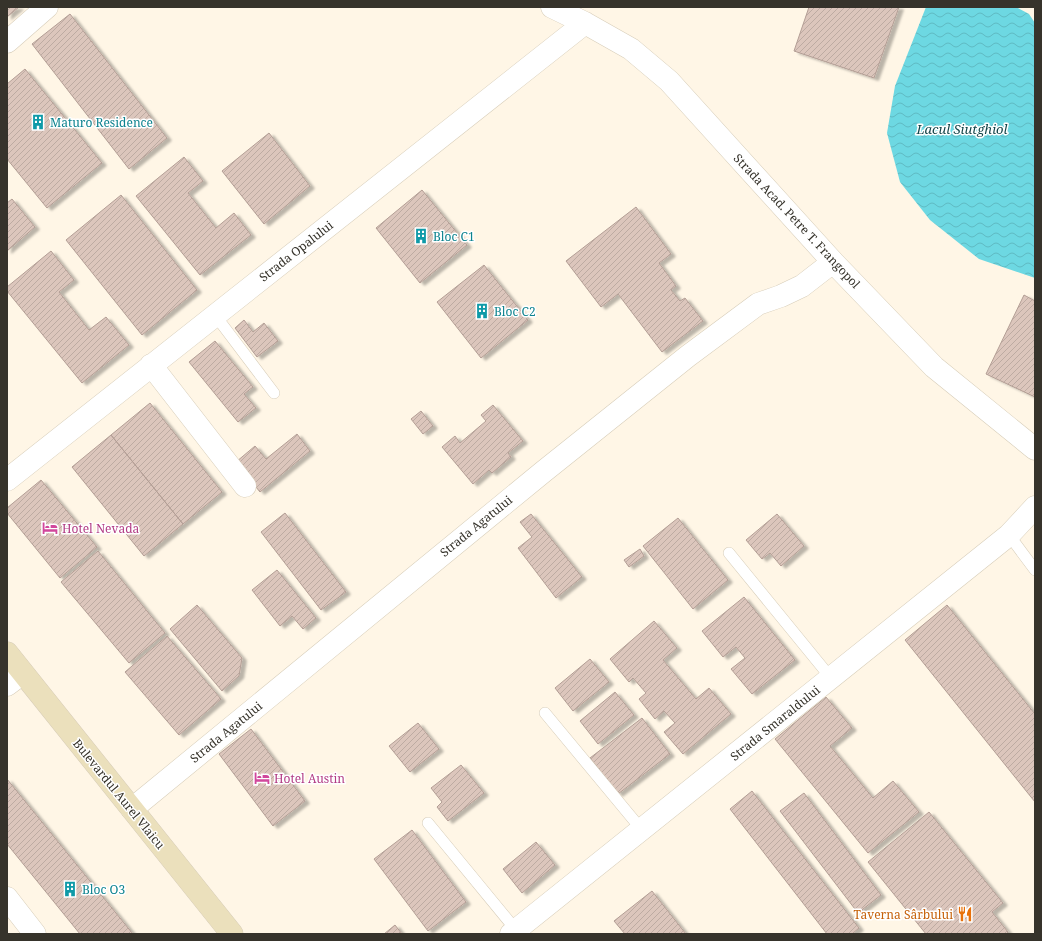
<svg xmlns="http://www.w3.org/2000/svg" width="1042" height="941" viewBox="0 0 1042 941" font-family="'Noto Serif',serif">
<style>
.water{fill:url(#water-waves)}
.building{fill:url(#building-hatch);stroke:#b39e95;filter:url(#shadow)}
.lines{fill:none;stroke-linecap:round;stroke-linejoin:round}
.lane-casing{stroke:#d7cdb9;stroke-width:12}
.street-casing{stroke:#d7cdb9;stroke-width:23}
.secondary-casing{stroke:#d7cdb9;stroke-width:23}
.lane{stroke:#fff;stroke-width:11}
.street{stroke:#fff;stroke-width:22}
.secondary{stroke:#ebe0bc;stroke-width:22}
.labels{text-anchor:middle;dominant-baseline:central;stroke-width:3;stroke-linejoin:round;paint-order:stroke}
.culture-label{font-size:12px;fill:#0d838f;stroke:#fff;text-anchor:start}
.street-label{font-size:12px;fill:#36332b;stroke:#fff}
.hotel-label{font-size:12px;fill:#b23c85;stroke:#fff;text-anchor:start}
.food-label{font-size:12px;fill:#c56008;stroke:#fff;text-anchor:end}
.water-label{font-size:13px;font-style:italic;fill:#124448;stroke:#fff}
</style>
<defs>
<pattern id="water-waves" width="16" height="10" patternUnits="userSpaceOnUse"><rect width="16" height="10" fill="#6dd8e2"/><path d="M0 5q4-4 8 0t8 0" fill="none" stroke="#5fbac2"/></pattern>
<pattern id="building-hatch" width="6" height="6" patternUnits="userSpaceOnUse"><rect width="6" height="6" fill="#dcc6bc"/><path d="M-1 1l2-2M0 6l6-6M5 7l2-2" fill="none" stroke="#bdaba2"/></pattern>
<filter id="shadow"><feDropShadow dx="4.5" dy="2.5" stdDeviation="1" flood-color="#0004"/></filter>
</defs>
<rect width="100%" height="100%" fill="#fff6e6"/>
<path class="water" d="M926,7H1016L1029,14L1035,23V278L979,259L930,220L900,182L887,133L895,86Z"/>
<path class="building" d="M7,7H19L7,17Z
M809,7H899L874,78L794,51Z
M70,14L167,138L129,169L32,44Z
M25,69L102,163L47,208L7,159V84Z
M269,133L310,186L264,224L222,171Z
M184,157L203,181L188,193L216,228L234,213L251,235L200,275L136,196Z
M422,190L467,245L420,283L376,228Z
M121,195L197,290L142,335L66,240Z
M12,199L35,227L7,251V203Z
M636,207L671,254L659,263L676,286L671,290L680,301L685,298L703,321L662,352L618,294L601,307L566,261Z
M51,251L74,280L59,292L89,330L106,317L129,345L82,383L7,291V287Z
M484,265L528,320L481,358L437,302Z
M1024,295L1035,301V397L986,374Z
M244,320L253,332L264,323L278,341L257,357L235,328Z
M215,341L253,387L244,394L256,408L238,422L189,362Z
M150,403L222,492L183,524L111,435Z
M493,405L523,441L508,453L511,457L492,473L489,470L473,484L442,447L455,436L460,443L486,421L481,415Z
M421,411L433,426L423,434L411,419Z
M297,434L310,451L260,492L236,462L255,446L266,459Z
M111,435L183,524L144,556L72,467Z
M41,480L97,547L60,578L7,513V508Z
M285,513L346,592L321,610L261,532Z
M531,514L582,577L556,598L518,548L532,537L520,522Z
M777,514L804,546L781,566L770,553L762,559L746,540Z
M678,518L728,580L693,609L643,546Z
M640,549L644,556L629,567L624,560Z
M98,551L165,633L129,663L61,582Z
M277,570L316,618L303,629L292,616L280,626L252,590Z
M744,597L795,660L752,694L731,669L745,658L736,647L723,657L702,631Z
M197,605L242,658L239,676L222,691L170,629Z
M947,605L1035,714V802L905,640Z
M654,621L677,648L663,660L696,699L709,688L731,714L683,754L664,732L675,723L664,711L655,719L639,699L646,693L633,678L629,682L610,659Z
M167,636L221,699L179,735L125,672Z
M590,659L609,682L573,711L555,688Z
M615,692L634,715L598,744L580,721Z
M826,697L852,728L830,746L873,798L893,781L919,812L868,853L775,739Z
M642,718L670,754L618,794L590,758Z
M418,723L439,749L410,772L389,746Z
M251,729L305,801L273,826L219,754Z
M461,765L484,793L448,821L437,807L442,802L431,788Z
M7,779L133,934H80L7,844Z
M752,791L859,928L852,934H827L730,809Z
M804,793L881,895L858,913L780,811Z
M929,812L1003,903L992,912L1008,932L1006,934H926L868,862Z
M412,830L466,902L428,931L374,859Z
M536,842L555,865L522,893L503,869Z
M652,891L686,934H625L614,921Z
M395,925L402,934H384Z"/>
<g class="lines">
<defs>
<path id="lane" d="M215,315L274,393
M1009,535L1035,570
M729,553L831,678
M545,713L642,830
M428,823L516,930"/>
<path id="street" d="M552,7L585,23L631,49L669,81L833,262L934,367L1035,449
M7,42L47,7
M151,365L245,486
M7,480L585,23
M7,685L15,679
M132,809L543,472L688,356L758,304L781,296L802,286L833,262
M7,898L35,934
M511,934L1009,535L1035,507"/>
<path id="secondary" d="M7,653L232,934"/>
</defs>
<use href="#lane" class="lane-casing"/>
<use href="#street" class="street-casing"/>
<use href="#secondary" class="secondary-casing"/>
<use href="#lane" class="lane"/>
<use href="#street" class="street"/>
<use href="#secondary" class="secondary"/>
</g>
<defs>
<symbol id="building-bare" viewBox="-9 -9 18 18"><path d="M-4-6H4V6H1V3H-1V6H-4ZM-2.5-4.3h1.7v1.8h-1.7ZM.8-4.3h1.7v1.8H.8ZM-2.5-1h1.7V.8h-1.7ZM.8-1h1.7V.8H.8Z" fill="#0f9aa8" stroke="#fff" stroke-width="2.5" paint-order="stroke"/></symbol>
<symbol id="hotel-bare" viewBox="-9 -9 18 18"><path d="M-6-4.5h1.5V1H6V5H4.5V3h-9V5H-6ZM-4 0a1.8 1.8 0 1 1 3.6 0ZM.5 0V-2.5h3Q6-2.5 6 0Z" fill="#d1479c" stroke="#fff" stroke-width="2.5" paint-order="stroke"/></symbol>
<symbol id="restaurant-bare" viewBox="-9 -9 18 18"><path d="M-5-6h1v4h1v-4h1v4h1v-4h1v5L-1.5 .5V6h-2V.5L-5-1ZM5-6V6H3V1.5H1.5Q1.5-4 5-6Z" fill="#e8710a" stroke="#fff" stroke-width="2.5" paint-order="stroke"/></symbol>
</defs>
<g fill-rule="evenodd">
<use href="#building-bare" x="27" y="111" width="22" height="22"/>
<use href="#building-bare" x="410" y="225" width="22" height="22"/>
<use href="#building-bare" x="471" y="300" width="22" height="22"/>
<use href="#hotel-bare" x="39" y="517" width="22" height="22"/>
<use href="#hotel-bare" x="251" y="767" width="22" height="22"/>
<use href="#building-bare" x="59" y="878" width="22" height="22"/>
<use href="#restaurant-bare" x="954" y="903" width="22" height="22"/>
</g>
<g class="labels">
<g class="culture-label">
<text x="50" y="122">Maturo Residence</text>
<text x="433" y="236">Bloc C1</text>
<text x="494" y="311">Bloc C2</text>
<text x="82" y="889">Bloc O3</text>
</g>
<g class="street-label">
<text transform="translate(797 221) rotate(47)">Strada Acad. Petre T. Frangopol</text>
<text transform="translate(296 251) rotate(-38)">Strada Opalului</text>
<text transform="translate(476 526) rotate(-39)">Strada Agatului</text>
<text transform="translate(775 723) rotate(-39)">Strada Smaraldului</text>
<text transform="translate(226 732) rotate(-39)">Strada Agatului</text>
<text transform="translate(119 794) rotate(51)">Bulevardul Aurel Vlaicu</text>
</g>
<g class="hotel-label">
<text x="62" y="528">Hotel Nevada</text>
<text x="274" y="778">Hotel Austin</text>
</g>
<g class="food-label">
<text x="953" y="914">Taverna Sârbului</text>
</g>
<g class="water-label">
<text x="962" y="129">Lacul Siutghiol</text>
</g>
</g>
<rect width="1042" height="941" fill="none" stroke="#36332b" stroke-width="16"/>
</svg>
